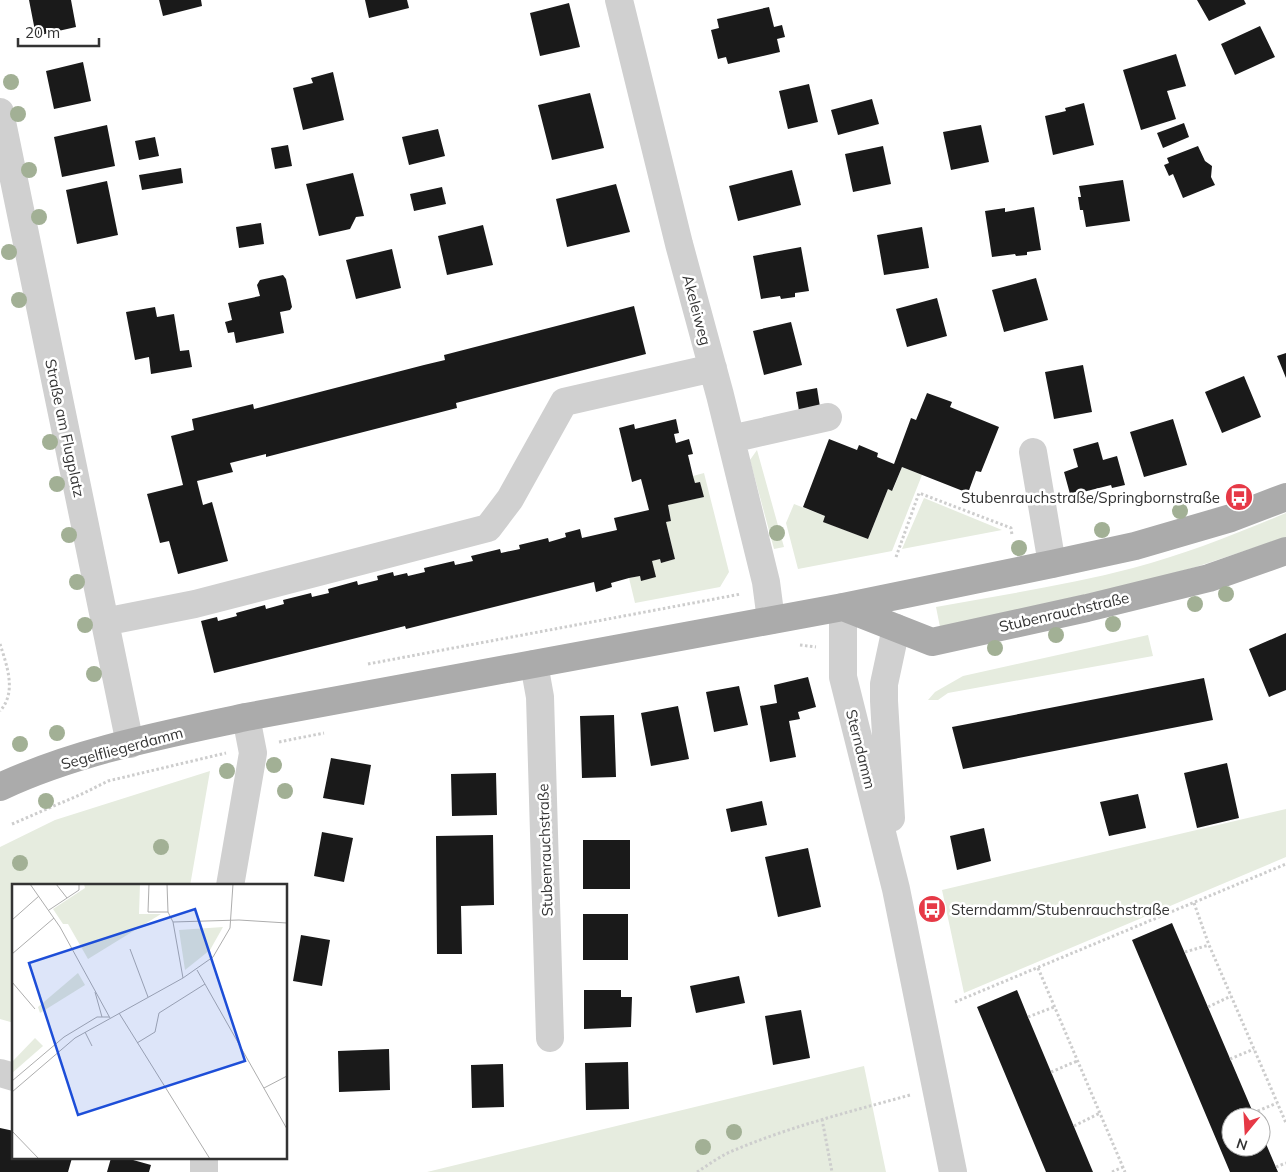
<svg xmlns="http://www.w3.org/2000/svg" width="1286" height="1172" viewBox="0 0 1286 1172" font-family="Mulish,sans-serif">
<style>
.green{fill:#e6ecdf}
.building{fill:#1a1a1a}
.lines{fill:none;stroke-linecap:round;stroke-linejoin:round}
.path{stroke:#cdcdcd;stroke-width:3;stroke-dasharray:2.5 2.5;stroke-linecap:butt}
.minor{stroke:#d0d0d0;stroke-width:28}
.major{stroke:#ababab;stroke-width:28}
.tree{fill:#a2b095}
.labels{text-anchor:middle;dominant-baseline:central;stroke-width:5;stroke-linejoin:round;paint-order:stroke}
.street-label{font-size:15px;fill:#333;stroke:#fff}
.poi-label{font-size:15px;fill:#333;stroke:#fff;text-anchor:end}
.inset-road{fill:none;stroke:#adadad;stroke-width:1}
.view{fill:#1d4ed8;fill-opacity:0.15;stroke:#1d4ed8;stroke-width:2.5}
.inset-edge{fill:none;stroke:#333;stroke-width:2.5}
</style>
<rect width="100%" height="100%" fill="#fff"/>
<path class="green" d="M757,450L784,547L774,549L750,460Z
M902,467L922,475L892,551L798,569L786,523L794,504L825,516L824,522L868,539L888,489L893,490Z
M704,473L729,572L720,587L635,603L629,578L640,576L641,581L652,561L660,559L661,563L675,559L666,522L671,521L668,505L703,497L700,482L695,483L693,476Z
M924,498L1002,530L902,549Z
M1286,513V537L1196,567L1132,584L940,627L936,607C1001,595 1068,585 1133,568C1186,554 1236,534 1286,513Z
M1148,635L1153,656L948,693L938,700H928L935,692L963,676Z
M210,771L190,886H14V1023L0,1019V847L55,820Z
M1286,809V857L964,993L942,890Z
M864,1066L886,1172H427Z"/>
<path class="building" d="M29,0H71L76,27L36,36Z
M159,0H201L202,6L163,16Z
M365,0H407L409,8L369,18Z
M1197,0H1244L1246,4L1209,21Z
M569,3L580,47L540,56L530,13Z
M769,7L774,27L782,25L785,37L777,39L780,52L728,64L726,57L718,59L711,30L719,28L717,19Z
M1260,26L1275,57L1235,75L1221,44Z
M1176,54L1186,86L1167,91L1176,119L1141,130L1123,70Z
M83,62L91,101L54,109L46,71Z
M333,72L344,120L303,130L293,88L313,83L311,78Z
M809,84L818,122L788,129L779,91Z
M590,93L604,148L552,160L538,105Z
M872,99L879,124L838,135L831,110Z
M1084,103L1094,145L1053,155L1045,116L1066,111L1065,108Z
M1184,123L1189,137L1163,148L1157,133Z
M107,125L115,166L62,177L54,137Z
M981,125L989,162L951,170L943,132Z
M438,129L445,156L409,165L402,137Z
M155,137L159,156L139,160L135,141Z
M288,145L292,166L275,169L271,148Z
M883,146L891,184L853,192L845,154Z
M1198,146L1205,161L1212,166L1211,177L1215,185L1183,198L1173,174L1169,176L1164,165L1169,163L1167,158Z
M181,168L183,183L142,190L139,175Z
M792,170L801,205L738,221L729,186Z
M353,173L364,216L356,217L350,229L319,236L306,184Z
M1123,180L1130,221L1086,227L1083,210H1080L1078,197H1081L1079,186Z
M107,181L118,235L77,244L66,190Z
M616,184L630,232L567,247L556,199Z
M442,187L446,204L414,211L410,194Z
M1034,207L1041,250L1027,252V255L1016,256L1015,254L992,257L985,211L1005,208V212Z
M261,223L264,244L239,248L236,227Z
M483,225L493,265L447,275L438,236Z
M922,227L929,268L884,275L877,235Z
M801,247L809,291L795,293V297L781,299L780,296L761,299L753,256Z
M392,249L401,288L356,299L346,260Z
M283,275L286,279L292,307L290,310L280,312L284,333L236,343L234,332L228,333L225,322L232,320L228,303L260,296L257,285L260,280Z
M1036,278L1048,320L1004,332L992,290Z
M937,298L947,336L907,347L896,309Z
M634,306L646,354L456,403L457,408L266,457V454L230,463L233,472L197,481L203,505L212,502L228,561L178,574L169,541L160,543L147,494L183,485L171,436L194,430L192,419L253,404L254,409L424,365L445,360L444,355Z
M155,307L157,317L174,314L180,351L189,350L192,367L151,374L149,357L135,360L126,312Z
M791,322L802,365L764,375L753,331Z
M1286,353V378L1277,356Z
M1083,365L1092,412L1054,419L1045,372Z
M1244,376L1261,417L1222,433L1205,392Z
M817,388L820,407L799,411L796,392Z
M927,393L952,402L950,407L999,427L981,472L976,471L968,493L902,467L892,491L888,489L868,539L823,522L825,516L803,507L829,439L857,450L859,445L878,453L877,457L894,464L911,418L916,420Z
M676,419L679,433L674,434L676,443L689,439L693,454L688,455L693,476L695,483L700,482L704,497L668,505L671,521L666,522L675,559L661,563L660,559L652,561L656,577L641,581L640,576L629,578L611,583L612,587L596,592L594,582L406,629L405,626L214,673L201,621L217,617L218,621L237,616L236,613L265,605L266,609L284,604L283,600L311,593L312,597L329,593L328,589L357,581L358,585L378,580L377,576L393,572L394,576L407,573L408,576L425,572L424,568L454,561L455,565L473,561L471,556L500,549L501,553L520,549L519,545L548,538L549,542L566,537L565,533L580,529L582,538L617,530L614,518L649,510L641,479L632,482L619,428L634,424L635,429Z
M1173,419L1187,465L1144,477L1130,432Z
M1098,442L1103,460L1117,456L1125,485L1112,488L1111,485L1079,493V491L1070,494L1064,472L1078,467L1073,449Z
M1286,633V690L1269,697L1249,649Z
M808,677L816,707L798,712L800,719L789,721L796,757L770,762L760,706L777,703L774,685Z
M1204,678L1213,720L963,769L952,727Z
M739,686L748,725L714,732L706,692Z
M678,706L689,759L651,766L641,713Z
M614,715L616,777L582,778L580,716Z
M331,758L371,765L364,805L323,798Z
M1227,763L1239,818L1197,828L1184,773Z
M496,773L497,815L452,816L451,774Z
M1138,794L1146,828L1109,836L1100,802Z
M762,801L767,825L731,832L726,809Z
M984,828L991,861L957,870L950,836Z
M322,832L353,838L344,882L314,876Z
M493,835L494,905L461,906L462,954H437L436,836Z
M583,840H630V889H583Z
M808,848L821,907L778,917L765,857Z
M583,914H628V960H583Z
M1172,923L1255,1117H1231V1147H1261V1132L1278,1172H1230L1132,940Z
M301,935L330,940L322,986L293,981Z
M739,976L745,1003L696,1013L690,986Z
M584,990H621V997H632L631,1027L584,1029Z
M1017,990L1028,1017L1093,1172H1046L977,1007Z
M801,1010L810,1058L773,1065L765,1016Z
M389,1049L390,1090L339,1092L338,1051Z
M628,1062L629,1109L586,1110L585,1063Z
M503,1064L504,1107L472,1108L471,1065Z
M0,1128L14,1131V1158H72L68,1172H0Z
M111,1158H126L151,1165L149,1172H107Z"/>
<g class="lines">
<path class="path" d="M896,557L919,493L1011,528L1012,535
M0,644C7,666 17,692 0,711
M800,645L816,647
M368,664L741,594
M279,742L324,733
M12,824L84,793L108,781L226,753
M1194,903L1209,945L1286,1123
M1185,952L1209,945
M1038,968L1125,1172
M955,1002L1286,864
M1208,1007L1231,996
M1028,1017L1054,1007
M1230,1059L1254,1049
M1051,1072L1077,1061
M1253,1113L1277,1103
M822,1119L832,1172
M1074,1126L1100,1113
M1276,1167L1286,1163
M697,1172C708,1165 719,1157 730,1152C788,1127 849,1112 910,1095
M1112,1172L1123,1167"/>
<path class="minor" d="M619,0L679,244L720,395L766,582L771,620
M0,112L130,744
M731,439L828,417
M1033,452L1052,564
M843,607V677L896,889L953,1172
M104,622L195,604L488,528L510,499L564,402L713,368
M534,664L540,697L550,1038
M891,818L884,701V684L896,628
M230,886L253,753L246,717
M0,1073L14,1077
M204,1172V1158"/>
<path class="major" d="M843,607L932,642L1087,608L1209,578L1286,551
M0,787C77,751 163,735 246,717L843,607L1052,564L1135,546L1231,518L1286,497"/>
</g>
<g class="tree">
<circle cx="11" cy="82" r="8"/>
<circle cx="18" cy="114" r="8"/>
<circle cx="29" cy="170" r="8"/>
<circle cx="39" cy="217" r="8"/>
<circle cx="9" cy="252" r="8"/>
<circle cx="19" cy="300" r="8"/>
<circle cx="50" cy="442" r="8"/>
<circle cx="57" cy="484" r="8"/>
<circle cx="1180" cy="511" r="8"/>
<circle cx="1102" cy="530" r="8"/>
<circle cx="777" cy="533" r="8"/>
<circle cx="69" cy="535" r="8"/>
<circle cx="1019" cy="548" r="8"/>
<circle cx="77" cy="582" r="8"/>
<circle cx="1226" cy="594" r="8"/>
<circle cx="1195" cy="604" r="8"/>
<circle cx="1113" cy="624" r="8"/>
<circle cx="85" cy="625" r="8"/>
<circle cx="1056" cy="635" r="8"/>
<circle cx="995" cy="648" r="8"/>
<circle cx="94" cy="674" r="8"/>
<circle cx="57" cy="733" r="8"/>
<circle cx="20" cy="744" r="8"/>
<circle cx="274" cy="765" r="8"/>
<circle cx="227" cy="771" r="8"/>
<circle cx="285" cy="791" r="8"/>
<circle cx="46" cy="801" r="8"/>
<circle cx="161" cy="847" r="8"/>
<circle cx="20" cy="863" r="8"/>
<circle cx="734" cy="1132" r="8"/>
<circle cx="703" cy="1147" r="8"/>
</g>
<defs>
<symbol id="bus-disc" viewBox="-11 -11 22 22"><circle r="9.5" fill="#e63946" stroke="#fff"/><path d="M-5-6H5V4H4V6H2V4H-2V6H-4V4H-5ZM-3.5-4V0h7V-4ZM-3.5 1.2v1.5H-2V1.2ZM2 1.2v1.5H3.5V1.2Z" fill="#fff"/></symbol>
</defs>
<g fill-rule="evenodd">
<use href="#bus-disc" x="1223" y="481" width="32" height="32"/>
<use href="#bus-disc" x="916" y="893" width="32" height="32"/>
</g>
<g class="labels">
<g class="street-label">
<text transform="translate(697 310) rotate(75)">Akeleiweg</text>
<text transform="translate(65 428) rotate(78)">Straße am Flugplatz</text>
<text transform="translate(1064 612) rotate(-13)">Stubenrauchstraße</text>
<text transform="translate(122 748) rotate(-15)">Segelfliegerdamm</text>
<text transform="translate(861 749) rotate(76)">Sterndamm</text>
<text transform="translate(545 850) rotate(-92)">Stubenrauchstraße</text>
</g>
<g class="poi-label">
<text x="1220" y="497">Stubenrauchstraße/Springbornstraße</text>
<text x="951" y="909" text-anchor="start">Sterndamm/Stubenrauchstraße</text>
</g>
</g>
<g transform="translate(12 884)">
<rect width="275" height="275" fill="#fff"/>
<path d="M72,0H128L127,30H149L76,75L56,40H51L41,25L73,4ZM211,43L198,66L173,86L167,46ZM66,89L73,101L28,129L26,123ZM23,154L31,162L0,189V178Z" fill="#e6ecdf"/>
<path class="inset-road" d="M18,0L48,43L98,134M44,0L55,14M137,0L136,28H156M155,0L156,28L161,38L171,94M37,26L67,6V0M0,36L27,12M161,38L227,36L275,39M118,65L136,113M0,70L42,34M185,86L275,245M0,98L23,125M83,108L90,133M107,129L198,275M73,148L80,162M125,159L143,148L147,129L193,100M0,197L52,153L85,133H97M252,204L275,192M0,208L63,154L171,94L201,73L218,44L221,0M0,247L27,275"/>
<path class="view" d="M183,25L233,177L66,231L17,79Z"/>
<rect width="275" height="275" class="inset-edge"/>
</g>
<g transform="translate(1246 1132) rotate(198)"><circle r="24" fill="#ffffff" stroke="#adadad"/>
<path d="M0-4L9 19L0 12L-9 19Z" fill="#e63946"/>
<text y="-8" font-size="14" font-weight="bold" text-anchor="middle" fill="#333333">N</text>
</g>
<path d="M18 38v8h81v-8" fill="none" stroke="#333333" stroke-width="2.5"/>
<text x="25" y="38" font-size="15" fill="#333333" stroke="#ffffff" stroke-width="4" paint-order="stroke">20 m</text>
</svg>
